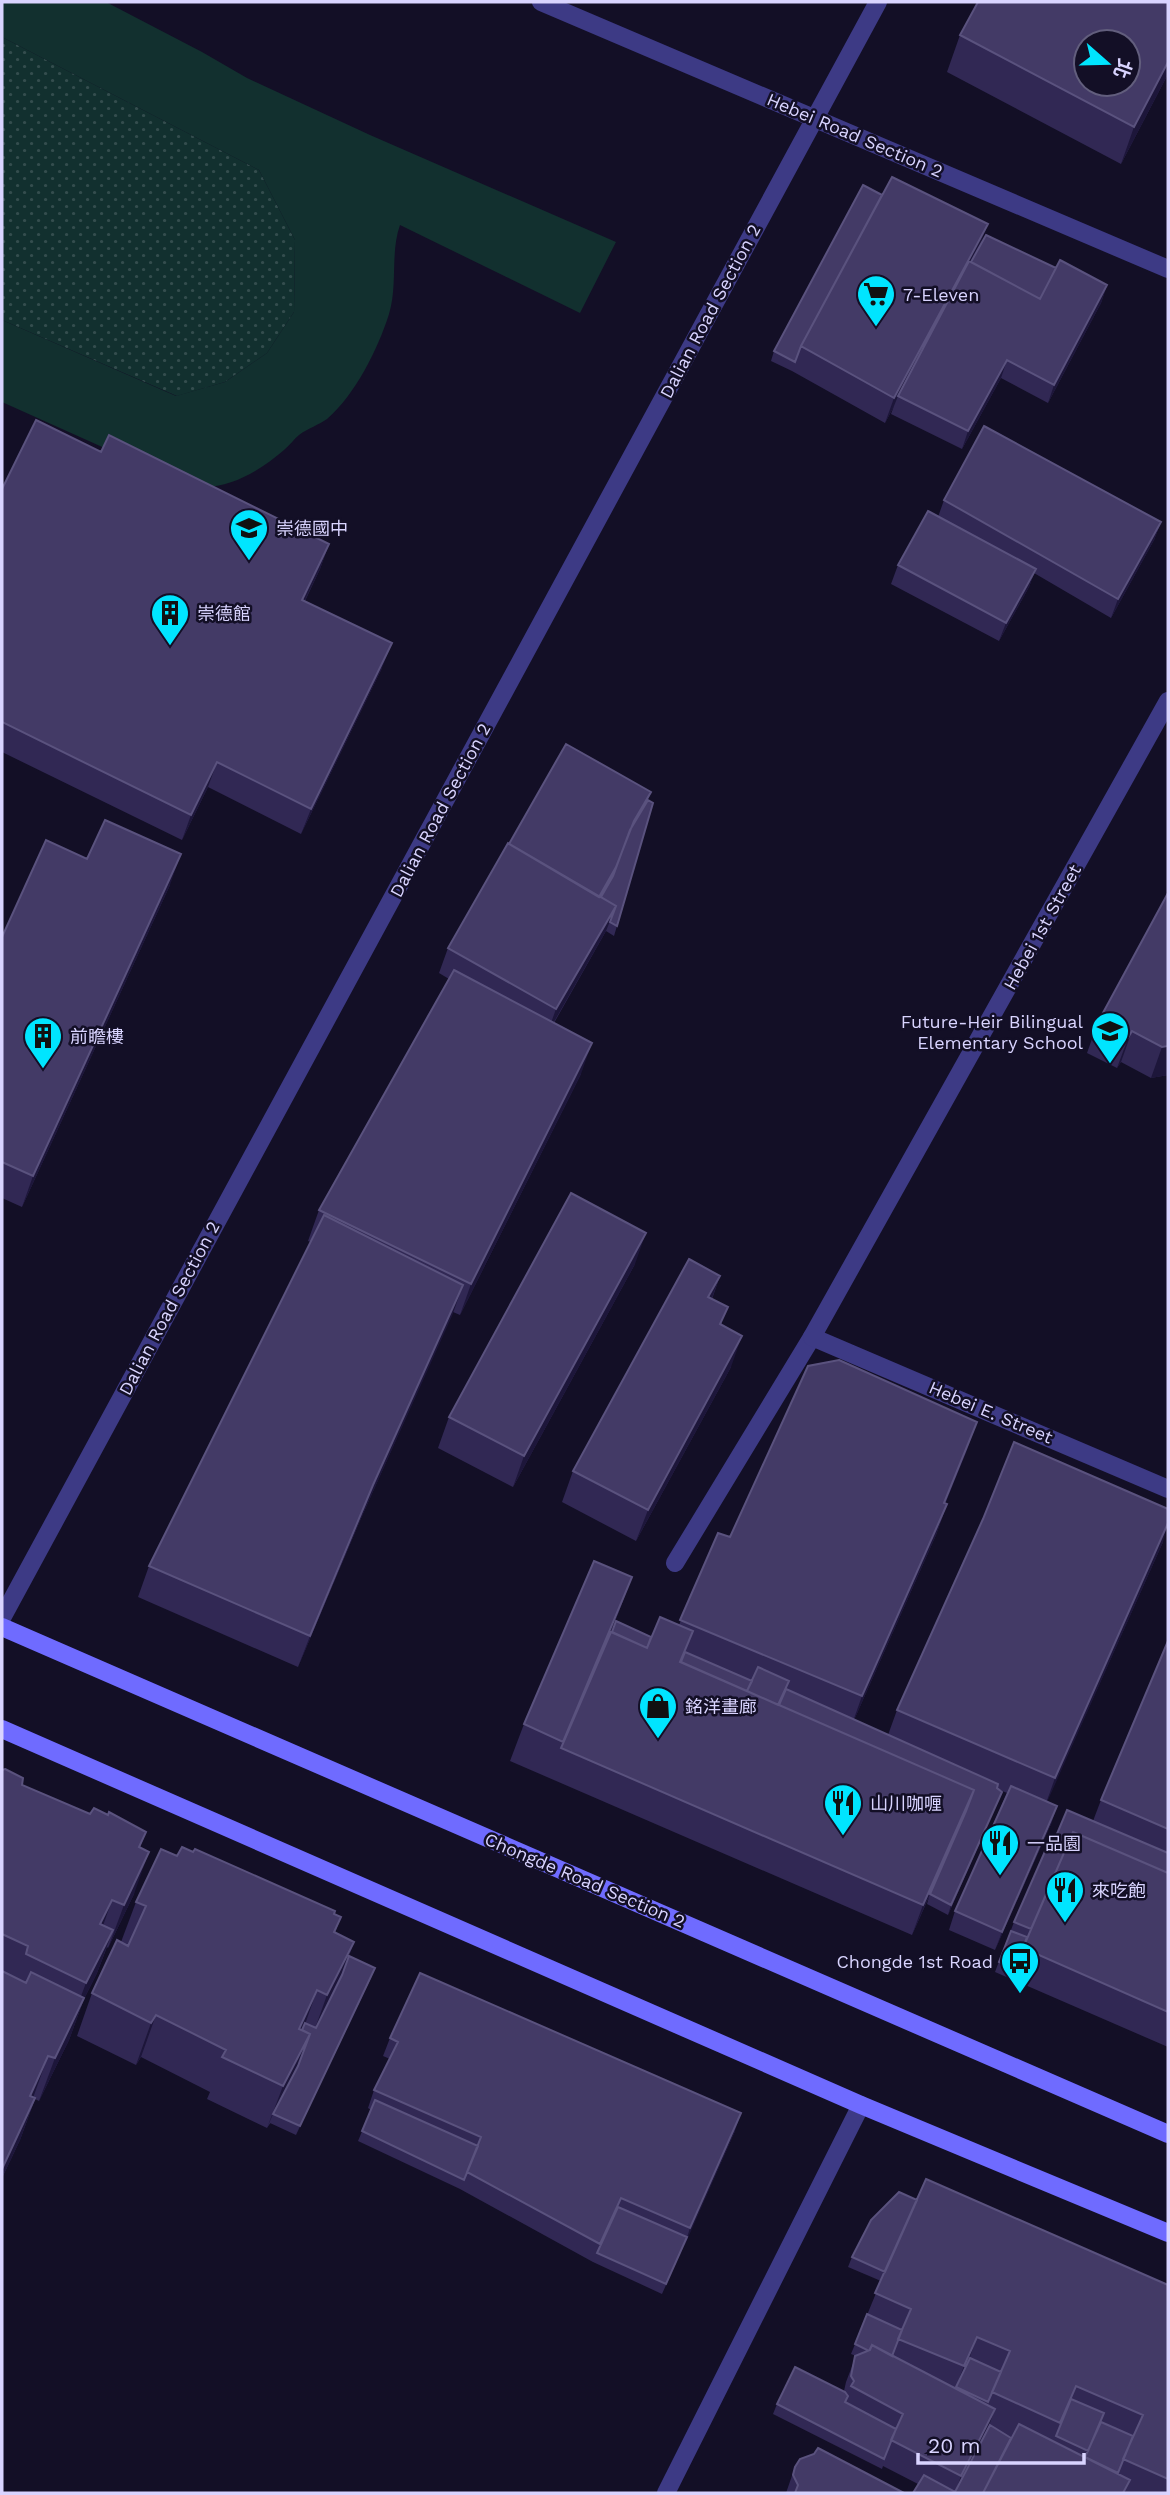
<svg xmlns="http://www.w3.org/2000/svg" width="1170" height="2495" viewBox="0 0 1170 2495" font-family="'Work Sans','Noto Sans TC',sans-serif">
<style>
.grass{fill:url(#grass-dots)}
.pitch{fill:#12302f}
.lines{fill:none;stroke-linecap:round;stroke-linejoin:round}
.service{stroke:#3d3a85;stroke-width:18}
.minor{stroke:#3d3a85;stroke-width:18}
.secondary{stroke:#6f6bff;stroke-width:18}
.wall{fill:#312854}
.shaded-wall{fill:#1d163a}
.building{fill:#433a66;stroke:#5a527e;stroke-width:2;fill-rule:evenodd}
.labels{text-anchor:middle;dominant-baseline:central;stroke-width:5;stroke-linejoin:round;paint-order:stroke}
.street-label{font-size:18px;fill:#d9d4ff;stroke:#130f26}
.poi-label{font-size:18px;fill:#d9d4ff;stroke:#130f26;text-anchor:start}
</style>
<defs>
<pattern id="grass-dots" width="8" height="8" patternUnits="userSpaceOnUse" patternTransform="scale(1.75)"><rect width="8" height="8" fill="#12302f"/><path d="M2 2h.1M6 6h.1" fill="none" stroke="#344d4e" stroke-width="1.8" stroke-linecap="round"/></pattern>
</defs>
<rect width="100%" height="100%" fill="#130f26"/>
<path class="grass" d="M2,37L259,170L295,240L294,312L267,353L225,382L177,396L2,320Z"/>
<path class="pitch" d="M2,2H106L202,52L247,78L370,135L616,242L580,313L400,225C390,253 398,285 389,314C378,349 355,395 327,419C319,425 308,428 299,435C294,439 290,445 284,450C262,469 234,487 204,487C196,486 186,483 178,481L2,402V320L176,396L225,382L267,353L294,312L295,240L259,170L2,37Z"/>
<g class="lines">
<path class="service" d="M675,1563L812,1337"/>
<path class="minor" d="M541,2L1168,269
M1168,701L812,1337L1168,1489
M2,1618L878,2
M666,2493L861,2105"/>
<path class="secondary" d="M2,1627L1168,2134
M2,1729L861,2105L1168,2233"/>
</g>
<path class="wall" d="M960,35L1168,74L1121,164L947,72Z
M980,245L1056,268L1107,285L1101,303L1048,403L1001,378L962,449L891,414L894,406L885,423L792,371L771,361L774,351Z
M101,452L329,544L320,569L305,601L382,668L301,834L208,787L182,840L2,752V489Z
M944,500L1161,522L1154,540L1111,618L1034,573L1029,587L999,641L891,584L898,565L938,517Z
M648,800L617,926L614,936L606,931L554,1023L581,1074L460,1315L453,1312L362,1516L298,1667L138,1597L149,1566L311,1242L308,1241L319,1210L449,979L439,973L448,948L509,844Z
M87,859L170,885L22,1207L2,1198V937Z
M1168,893V1075L1151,1078L1121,1062L1117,1068L1087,1053L1098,1022Z
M635,1264L513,1487L438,1448L449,1417Z
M720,1276L712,1299L722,1325L731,1367L636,1541L562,1502L573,1471Z
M977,1422L945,1504H947L936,1535L854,1720L888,1735L897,1710L1163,1542L1047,1801L1057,1806L1051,1824L995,1950L949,1930L955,1911L1007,1793L1000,1790L998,1801L948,1915L927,1904L929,1897L912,1935L510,1761L524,1724L632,1577L611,1632L651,1637L679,1625L718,1533L730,1537Z
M1168,1641V2047L995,1972L1014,1922L1054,1841L1093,1821L1101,1800Z
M2,1770L22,1785L90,1814L146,1832L140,1847L134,1894L108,1948L107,1947L97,1973L84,1999L69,2040L39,2101L35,2099L20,2140L2,2178Z
M177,1856L341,1917L335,1933L354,1942L349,1956L375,1968L371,1978L296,2135L270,2123L271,2122L267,2128L207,2099L210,2092L141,2057L136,2065L77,2036L92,1993L121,1942L136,1902Z
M390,2038L735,2131L662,2294L593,2262L460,2189L358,2141L371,2110L368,2108L374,2090L390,2059L383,2056Z
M917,2200L1168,2285V2493H913L918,2484L883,2466L882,2469L773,2414L777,2404L844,2391L846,2382L856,2356L851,2354L881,2281L848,2267L852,2257Z
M795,2467L904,2493H786Z"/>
<path class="shaded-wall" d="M1168,62V74L1121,164L1134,127Z
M988,224L978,250L898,396L894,406L885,423L894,398Z
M1107,285L1101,303L1048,403L1054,385Z
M1007,360L1001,378L962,449L968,431Z
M1161,522L1154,540L1111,618L1118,599Z
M329,544L320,569L293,625L302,600Z
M1036,569L1029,587L999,641L1006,623Z
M392,643L382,668L301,834L311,809Z
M217,762L208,787L182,840L191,815Z
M651,792L645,810L609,885L593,911L634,821Z
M181,854L170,885L22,1207L33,1176Z
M616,906L606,931L547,1034L556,1009Z
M1132,1031L1121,1062L1117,1068L1128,1038Z
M592,1043L581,1074L460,1315L471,1284Z
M1168,1046V1075L1151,1078L1162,1047Z
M646,1233L635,1264L513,1487L524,1456Z
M720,1276L709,1306L708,1297Z
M463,1285L452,1316L362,1516L298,1667L310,1636L373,1485Z
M742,1336L731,1367L636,1541L648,1510Z
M977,1422L966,1453L933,1534L944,1503Z
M947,1504L936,1535L851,1727L862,1696Z
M1168,1523L1163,1542L1044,1809L1055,1778Z
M632,1577L618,1614L562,1749L561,1748Z
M974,1790L962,1821L912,1935L923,1905Z
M1002,1792L998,1801L948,1915L951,1905Z
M1057,1806L1051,1824L995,1950L1002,1932Z
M149,1852L134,1894L108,1948L124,1905Z
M112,1900L97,1943L100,1924Z
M113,1930L97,1973L84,1999L69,2040L39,2101L55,2058L70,2025L86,1983Z
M354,1942L338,1985L312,2037L327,1995Z
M375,1968L371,1978L296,2135L300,2126Z
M317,1990L302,2033L299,2029Z
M156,2015L141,2057L136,2065L151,2023Z
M310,2034L294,2076L273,2114L267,2128L283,2086Z
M48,2056L33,2098L30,2096Z
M35,2098L20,2140L2,2178V2169Z
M741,2113L735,2131L684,2247L690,2228Z
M977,2337L966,2368L956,2387L964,2366Z
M995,2409L986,2434L955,2493L961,2476Z"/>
<path class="building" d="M978,2H1168V62L1134,127L960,35ZM1086,42H1128V84H1086Z
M892,177L988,224L894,398L801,346Z
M863,185L882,195L801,346L795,362L774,351Z
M986,235L1056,268L1040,299L971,262Z
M1060,260L1107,285L1054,385L1007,360L968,431L898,396L969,261L1040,299Z
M36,420L101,452L109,435L329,544L302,600L392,643L311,809L217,762L191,815L2,722V489Z
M984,426L1161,522L1118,599L944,500Z
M928,511L1036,569L1006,623L898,565Z
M566,744L651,792L634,821L616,867L599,897L509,844Z
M648,800L653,803L617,926L610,922L616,906L601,897L613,876L630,830Z
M105,820L181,854L33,1176L2,1162V937L46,840L87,859Z
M508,843L616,906L556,1009L448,948Z
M1168,893V1046L1162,1047L1132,1031L1128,1038L1098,1022Z
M454,970L592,1043L471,1284L319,1210Z
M571,1193L646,1233L524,1456L449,1417Z
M324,1215L463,1285L373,1485L310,1636L149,1566Z
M689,1259L720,1276L708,1297L728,1307L720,1324L742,1336L648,1510L573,1471Z
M839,1360L977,1422L944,1503L947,1504L862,1696L680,1620L718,1533L730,1537L808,1366Z
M1014,1442L1168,1509V1523L1055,1778L897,1710L983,1519Z
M594,1561L632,1577L563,1742L524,1724Z
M660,1617L693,1631L680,1662L974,1790L923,1905L561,1748L611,1632L647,1648Z
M616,1621L651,1637L647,1648L612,1632Z
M1168,1641V1829L1101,1800Z
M685,1652L752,1681L747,1691L681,1662Z
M758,1667L789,1681L778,1705L747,1691Z
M786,1689L998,1784L997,1788L1002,1792L951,1905L930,1894L966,1811L974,1790L779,1705Z
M5,1769L23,1778L22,1785L90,1814L94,1808L108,1815L109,1812L146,1832L139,1847L149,1852L124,1905L112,1900L100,1924L113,1930L86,1983L26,1954L28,1946L2,1934V1770Z
M1011,1786L1057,1806L1002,1932L955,1911Z
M1067,1810L1168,1853V1873L1073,1832L1031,1929L1014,1922L1050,1840L1054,1841Z
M1073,1832L1168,1873V2012L1023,1948Z
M182,1847L193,1852L195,1849L335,1911L334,1914L341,1917L334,1932L354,1942L327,1995L317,1990L299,2029L310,2034L283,2086L222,2057L226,2050L156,2015L151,2023L92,1993L117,1940L128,1946L146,1906L136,1902L161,1849L177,1856Z
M1011,1931L1027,1937L1015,1969L999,1962Z
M349,1956L375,1968L300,2126L273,2114L298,2066L310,2034L302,2030L305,2023L316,2028L342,1975Z
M2,1971L26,1983L31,1972L84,1998L55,2058L48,2056L30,2096L35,2098L2,2169Z
M420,1973L741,2113L690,2228L621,2198L600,2244L467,2172L481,2137L374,2090L398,2042L390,2038Z
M375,2100L478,2146L464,2180L362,2131Z
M926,2179L1168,2285V2479L1123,2459L1143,2415L1076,2386L1060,2423L992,2392L1010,2351L977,2337L964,2366L898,2339L911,2309L875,2293Z
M899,2192L917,2200L885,2272L852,2257L871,2220Z
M618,2207L687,2237L666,2284L597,2253Z
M867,2314L902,2330L892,2356L872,2345L869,2351L855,2344Z
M872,2345L995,2409L961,2476L891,2440L903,2414L851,2386L854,2381L851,2376L855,2356L870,2350Z
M970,2358L1001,2372L988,2402L956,2387Z
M795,2367L845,2392L848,2396L845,2402L896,2429L884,2459L777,2404Z
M1071,2399L1104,2413L1088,2451L1056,2436Z
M1101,2422L1133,2436L1118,2473L1085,2457Z
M1019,2424L1130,2480L1123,2493H983Z
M990,2425L1011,2438L983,2493H913L924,2475L955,2492Z
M818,2448L904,2493H795L798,2485L793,2475L795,2467L800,2459L814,2454Z"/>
<defs>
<symbol id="supermarket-pin" viewBox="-11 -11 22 30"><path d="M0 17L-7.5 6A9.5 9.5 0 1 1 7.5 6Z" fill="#00e5ff" stroke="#130f26"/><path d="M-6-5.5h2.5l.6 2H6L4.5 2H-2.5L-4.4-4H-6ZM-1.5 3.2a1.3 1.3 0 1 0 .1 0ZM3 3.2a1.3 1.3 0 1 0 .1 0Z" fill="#111"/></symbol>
<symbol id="school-pin" viewBox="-11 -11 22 30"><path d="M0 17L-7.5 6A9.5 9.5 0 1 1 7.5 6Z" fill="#00e5ff" stroke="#130f26"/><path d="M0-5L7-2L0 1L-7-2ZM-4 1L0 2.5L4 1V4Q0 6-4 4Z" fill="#111"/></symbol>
<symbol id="building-pin" viewBox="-11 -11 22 30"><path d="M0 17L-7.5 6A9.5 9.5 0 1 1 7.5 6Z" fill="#00e5ff" stroke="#130f26"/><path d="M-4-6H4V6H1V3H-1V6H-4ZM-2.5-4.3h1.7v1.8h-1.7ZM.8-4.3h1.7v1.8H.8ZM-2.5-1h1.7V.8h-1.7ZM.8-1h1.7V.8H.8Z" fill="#111"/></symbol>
<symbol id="shop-pin" viewBox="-11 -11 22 30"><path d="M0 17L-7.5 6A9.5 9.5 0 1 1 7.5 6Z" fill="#00e5ff" stroke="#130f26"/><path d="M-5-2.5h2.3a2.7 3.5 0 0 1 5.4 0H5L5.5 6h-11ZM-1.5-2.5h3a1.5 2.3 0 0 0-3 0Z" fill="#111"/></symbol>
<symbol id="restaurant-pin" viewBox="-11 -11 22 30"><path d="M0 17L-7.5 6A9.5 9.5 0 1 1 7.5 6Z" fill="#00e5ff" stroke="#130f26"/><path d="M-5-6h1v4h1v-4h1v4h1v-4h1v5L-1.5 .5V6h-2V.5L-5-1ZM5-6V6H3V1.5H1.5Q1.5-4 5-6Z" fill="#111"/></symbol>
<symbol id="bus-pin" viewBox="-11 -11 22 30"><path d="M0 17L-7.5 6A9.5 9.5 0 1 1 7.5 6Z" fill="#00e5ff" stroke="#130f26"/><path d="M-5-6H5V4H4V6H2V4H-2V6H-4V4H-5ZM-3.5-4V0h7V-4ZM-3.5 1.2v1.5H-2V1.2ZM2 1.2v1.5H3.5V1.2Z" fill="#111"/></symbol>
</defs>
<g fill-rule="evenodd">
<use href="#supermarket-pin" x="854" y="272" width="44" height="60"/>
<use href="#school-pin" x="227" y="506" width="44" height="60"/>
<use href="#building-pin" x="148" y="591" width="44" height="60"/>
<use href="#school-pin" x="1088" y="1009" width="44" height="60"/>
<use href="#building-pin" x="21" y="1014" width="44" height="60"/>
<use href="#shop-pin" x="636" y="1684" width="44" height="60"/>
<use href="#restaurant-pin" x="821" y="1781" width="44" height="60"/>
<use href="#restaurant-pin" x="978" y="1821" width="44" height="60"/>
<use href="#restaurant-pin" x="1043" y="1868" width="44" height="60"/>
<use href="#bus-pin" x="998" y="1939" width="44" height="60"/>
</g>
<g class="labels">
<g class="street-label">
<text transform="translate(855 135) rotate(23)">Hebei Road Section 2</text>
<text transform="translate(710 311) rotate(-62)">Dalian Road Section 2</text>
<text transform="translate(440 810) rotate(-62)">Dalian Road Section 2</text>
<text transform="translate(1042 927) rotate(-61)">Hebei 1st Street</text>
<text transform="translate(169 1308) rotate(-62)">Dalian Road Section 2</text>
<text transform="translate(991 1412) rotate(23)">Hebei E. Street</text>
<text transform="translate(585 1880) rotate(23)">Chongde Road Section 2</text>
</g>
<g class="poi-label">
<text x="903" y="294">7-Eleven</text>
<text x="276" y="528">崇德國中</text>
<text x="197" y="613">崇德館</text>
<text x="1083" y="1021" text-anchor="end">Future-Heir Bilingual<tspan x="1083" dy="21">Elementary School</tspan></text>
<text x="70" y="1036">前瞻樓</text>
<text x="685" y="1706">銘洋畫廊</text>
<text x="870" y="1803">山川咖喱</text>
<text x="1027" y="1843">一品園</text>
<text x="1092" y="1890">來吃飽</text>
<text x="993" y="1961" text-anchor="end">Chongde 1st Road</text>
</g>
</g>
<rect width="1170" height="2495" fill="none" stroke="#d9d4ff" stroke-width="7"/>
<g transform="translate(1107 63) rotate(110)"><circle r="33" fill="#130f26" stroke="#625e7d" stroke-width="2"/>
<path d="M0-5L12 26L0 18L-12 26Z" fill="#00e5ff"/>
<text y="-10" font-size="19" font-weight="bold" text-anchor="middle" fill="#d9d4ff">北</text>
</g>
<path d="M918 2453v10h166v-10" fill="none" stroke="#d9d4ff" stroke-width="3.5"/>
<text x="928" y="2453" font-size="21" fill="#d9d4ff" stroke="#130f26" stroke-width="5" paint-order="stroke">20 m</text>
</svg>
